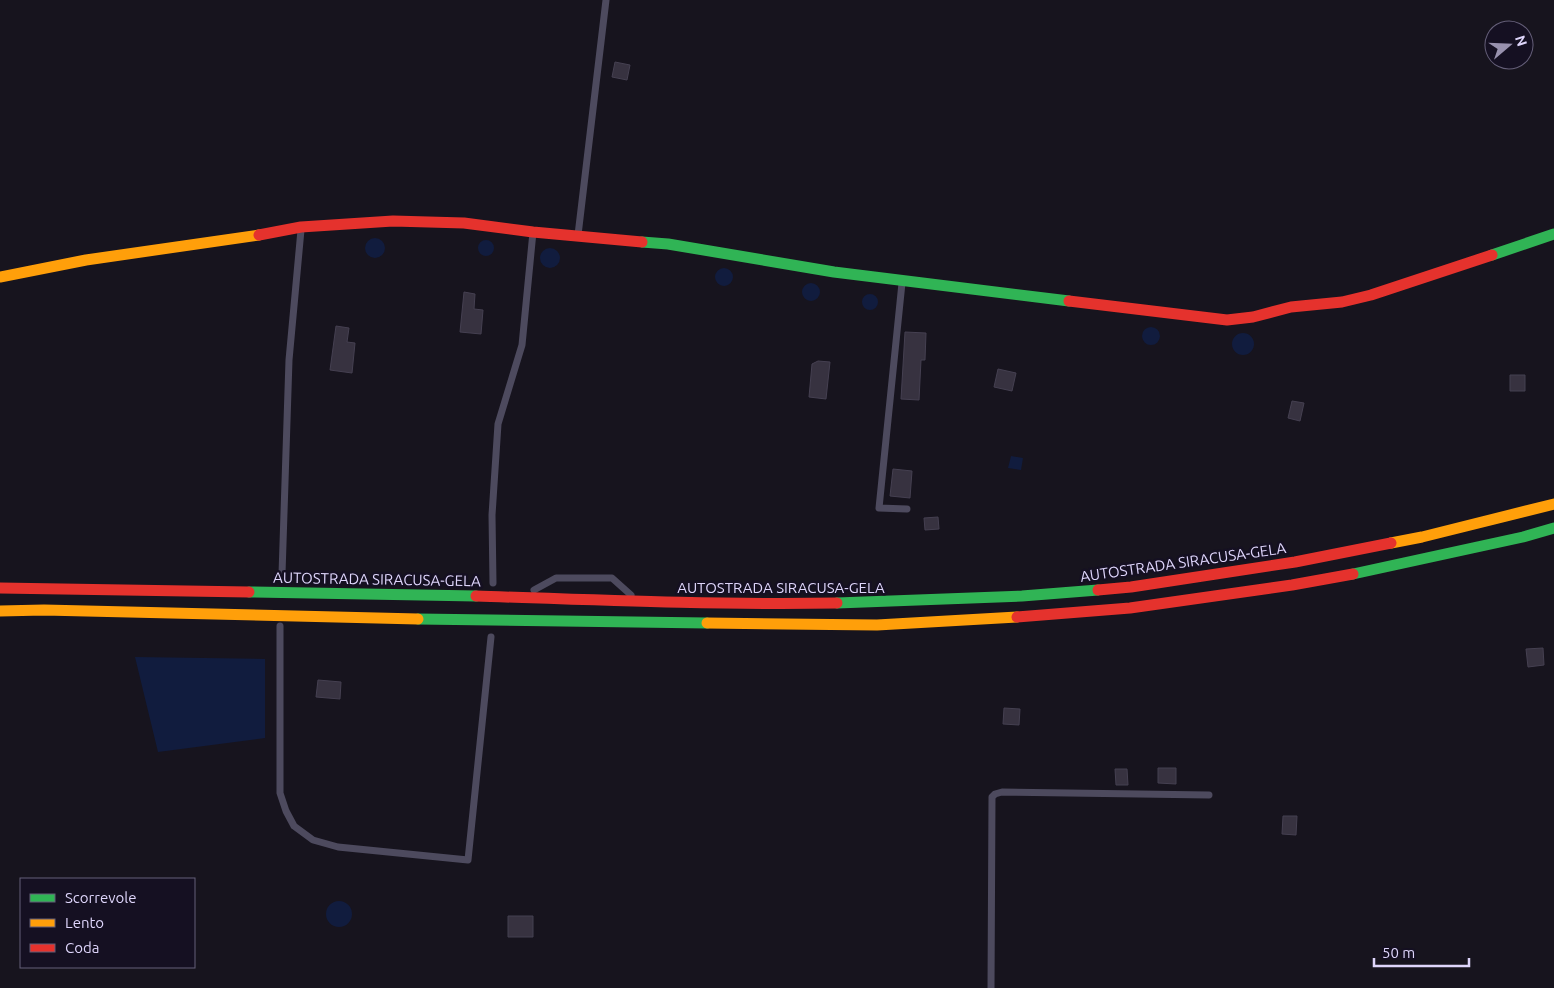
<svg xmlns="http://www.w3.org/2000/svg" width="1554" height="988" viewBox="0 0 1554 988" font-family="Ubuntu,sans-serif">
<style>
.water{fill:#111c3e}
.building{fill:#373240;stroke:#454051}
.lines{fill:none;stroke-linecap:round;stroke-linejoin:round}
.lane{stroke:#4d4a5e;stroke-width:7}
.fast{stroke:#30b455;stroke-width:11}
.slow{stroke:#ff9f0a;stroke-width:11}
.jam{stroke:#e5322d;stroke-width:11}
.labels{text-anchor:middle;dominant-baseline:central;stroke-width:5;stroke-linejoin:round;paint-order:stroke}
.street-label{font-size:15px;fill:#ded5fb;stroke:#151022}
</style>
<rect width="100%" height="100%" fill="#17141e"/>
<path class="water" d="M365 248a10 10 0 1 1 20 0a10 10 0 1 1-20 0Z
M478 248a8 8 0 1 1 16 0a8 8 0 1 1-16 0Z
M540 258a10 10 0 1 1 20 0a10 10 0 1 1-20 0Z
M715 277a9 9 0 1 1 18 0a9 9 0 1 1-18 0Z
M802 292a9 9 0 1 1 18 0a9 9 0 1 1-18 0Z
M862 302a8 8 0 1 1 16 0a8 8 0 1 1-16 0Z
M1142 336a9 9 0 1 1 18 0a9 9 0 1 1-18 0Z
M1232 344a11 11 0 1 1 22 0a11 11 0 1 1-22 0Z
M1011,456L1023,458L1021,470L1008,468Z
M135,657L265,659V738L158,752Z
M326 914a13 13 0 1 1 26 0a13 13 0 1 1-26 0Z"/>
<path class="building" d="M615,62L630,65L627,80L612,77Z
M464,292L475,294L474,309L483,310L481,334L460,332Z
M336,326L349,328L347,342L355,343L352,373L330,370Z
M905,332L926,333L925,360H921L919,400L901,399Z
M818,361L830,362L826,399L809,397L812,364Z
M998,369L1016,373L1012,391L994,387Z
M1510,375H1525V391H1510Z
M1292,401L1304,403L1300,421L1288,418Z
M893,469L912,471L910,498L890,496Z
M938,517L939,529L925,530L924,518Z
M1543,648L1544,665L1528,667L1526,649Z
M318,680L341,682L340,699L316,697Z
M1004,708L1020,709L1019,725L1003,724Z
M1158,768H1176V784L1158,783Z
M1115,769H1127L1128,785H1116Z
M1283,816H1297L1296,835L1282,834Z
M508,916H533V937H508Z"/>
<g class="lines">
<path class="lane" d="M578,235L606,0
M902,283L879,508L907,509
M282,574L289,360L301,230
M493,583L492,515L498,424L522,345L533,232
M534,590L556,578H612L631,595
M280,626V793L286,811L294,826L313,840L338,847L468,860L491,637
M991,988L992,797L995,794L1002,792L1209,795"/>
<path class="fast" d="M642,242L668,244L834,272L1069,301
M1492,255L1554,234
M1353,574L1523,537L1554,528
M249,592L476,596
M837,603L1022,596L1098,590
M418,619L707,623"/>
<path class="slow" d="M0,277L86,260L259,235
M1391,543L1422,537L1554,504
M0,611L44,610L418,619
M707,623L877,625L1017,617"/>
<path class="jam" d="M259,235L301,227L393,221L464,223L533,232L642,242
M1069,301L1227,320L1253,317L1291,307L1342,302L1371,295L1492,255
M0,588L249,592
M1098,590L1131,587L1295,562L1391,543
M476,596C597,600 717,605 837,603
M1017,617L1130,608L1292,585L1353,574"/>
</g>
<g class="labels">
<g class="street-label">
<text transform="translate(1183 562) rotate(-8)">AUTOSTRADA SIRACUSA-GELA</text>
<text transform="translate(377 579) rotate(1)">AUTOSTRADA SIRACUSA-GELA</text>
<text x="781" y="587">AUTOSTRADA SIRACUSA-GELA</text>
</g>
</g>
<rect x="20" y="878" width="175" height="90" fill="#151022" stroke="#655f79"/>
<rect x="30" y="894" width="25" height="8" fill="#30b455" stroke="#655f79"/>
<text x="65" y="903" font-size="15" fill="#ded5fb">Scorrevole</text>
<rect x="30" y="919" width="25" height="8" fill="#ff9f0a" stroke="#655f79"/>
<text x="65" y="928" font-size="15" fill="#ded5fb">Lento</text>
<rect x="30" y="944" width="25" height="8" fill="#e5322d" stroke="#655f79"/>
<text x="65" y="953" font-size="15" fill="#ded5fb">Coda</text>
<g transform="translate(1509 45) rotate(71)"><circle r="24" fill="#151022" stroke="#655f79"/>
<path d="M0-4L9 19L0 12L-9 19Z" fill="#9891ae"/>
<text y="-8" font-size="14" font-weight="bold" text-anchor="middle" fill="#ded5fb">N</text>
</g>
<path d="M1374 958v8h95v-8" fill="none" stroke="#ded5fb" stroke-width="2.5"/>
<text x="1382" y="958" font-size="15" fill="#ded5fb" stroke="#151022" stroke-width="4" paint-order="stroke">50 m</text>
</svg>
